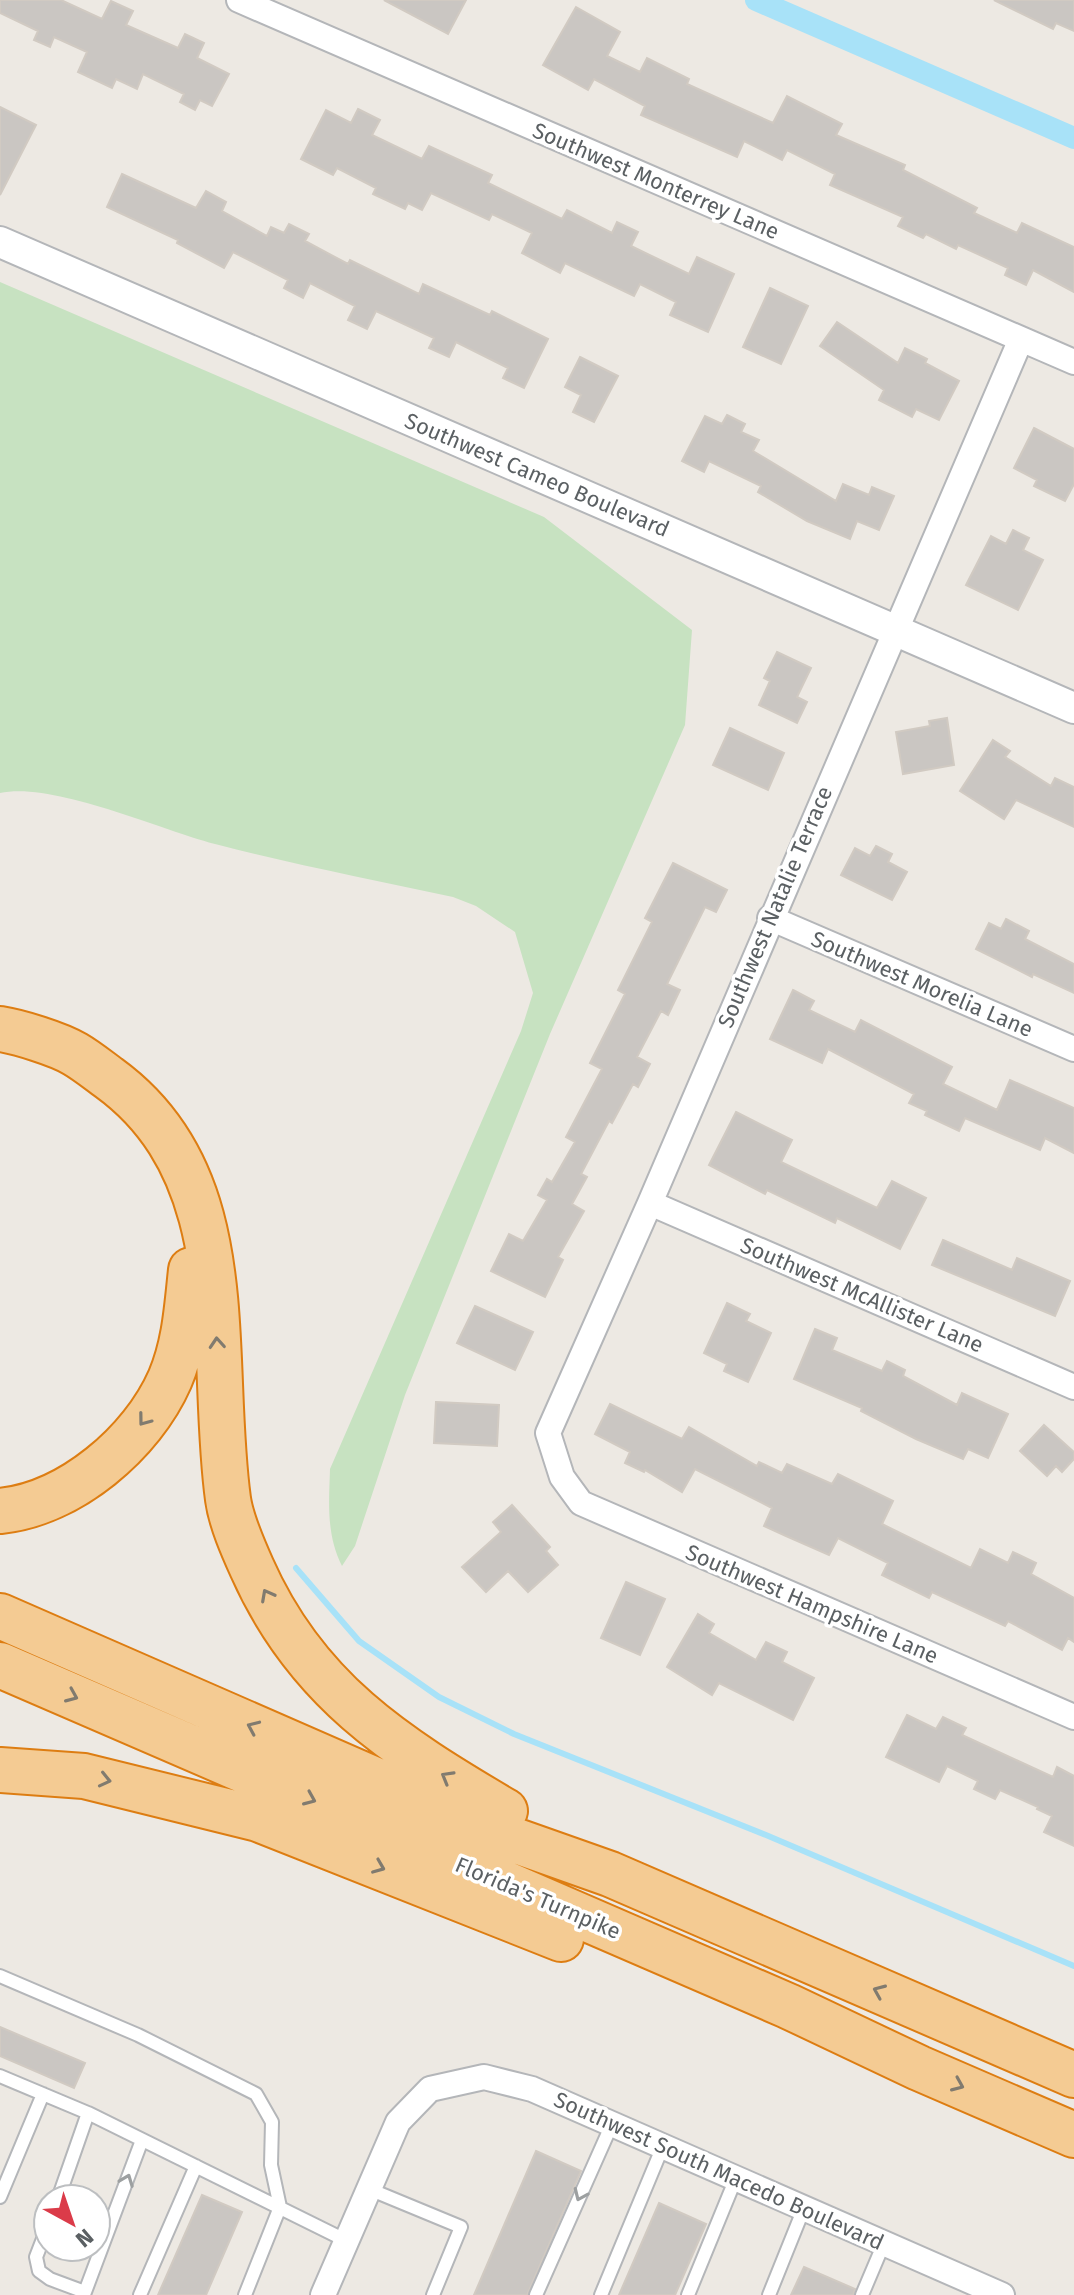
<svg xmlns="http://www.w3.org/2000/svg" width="1074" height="2295" viewBox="0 0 1074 2295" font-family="'Fira Sans',sans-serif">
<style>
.green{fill:#c7e2c1}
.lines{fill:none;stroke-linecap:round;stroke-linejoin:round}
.stream{stroke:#a8e2f8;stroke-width:6}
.canal{stroke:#a8e2f8;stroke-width:22}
.building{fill:#cac6c2;stroke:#d1cac2;stroke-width:2}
.service-casing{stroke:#b4b6b9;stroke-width:16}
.minor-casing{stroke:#b4b6b9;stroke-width:28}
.tertiary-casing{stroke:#b4b6b9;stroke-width:34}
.motorway-casing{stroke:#dd7d12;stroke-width:48}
.service{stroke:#fff;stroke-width:12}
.minor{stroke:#fff;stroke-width:24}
.tertiary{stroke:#fff;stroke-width:30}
.motorway{stroke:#f4cb93;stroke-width:44}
.oneway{stroke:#817b6f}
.oneway2{stroke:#9da0a1}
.labels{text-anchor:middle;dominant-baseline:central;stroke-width:7;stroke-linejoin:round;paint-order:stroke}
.street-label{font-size:22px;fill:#5b6063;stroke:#fff}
</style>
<rect width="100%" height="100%" fill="#ede9e3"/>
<path class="green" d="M0,282L544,517L692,630L685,725L550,1034L405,1395L355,1546L342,1566C326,1534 329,1503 330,1469L521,1031L533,993L515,932L476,906L453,897C375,880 296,865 219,845C163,831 53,781 0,793Z"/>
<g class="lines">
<path class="stream" d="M296,1568L359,1641L439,1697L514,1734L766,1835L1074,1966"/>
<path class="canal" d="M756,0L1074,138"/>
</g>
<path class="building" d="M0,0H61L102,19L111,1L133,11L126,25L178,48L185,34L204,43L197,58L229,74L212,106L200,100L195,110L180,102L184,94L143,74L137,89L116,79L112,88L78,72L87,52L54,37L50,47L34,40L38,31L0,13Z
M384,0H466L448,34Z
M994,0H1074V31L1056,23L1053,29Z
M576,7L620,32L607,56L640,72L647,58L689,79L687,84L773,123L787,96L842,124L836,135L905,165L903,170L977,208L974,213L1017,233L1022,223L1074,247V292L1033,270L1026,285L1005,275L1008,268L958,245L956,249L926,234L923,238L898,226L903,217L830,185L835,174L787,150L782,160L744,141L737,157L641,115L645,106L594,79L588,90L543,65Z
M0,107L36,125L0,195Z
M358,109L380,120L372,135L422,159L429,146L492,175L488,183L562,219L567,210L612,233L617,222L638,232L631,246L689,274L697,257L734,274L708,332L670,315L676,302L640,284L634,296L565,263L560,273L522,253L532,233L492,214L489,220L431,193L422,210L408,203L405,209L373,194L376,188L337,168L333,175L301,159L326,110L351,123Z
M122,174L196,208L206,191L226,202L222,211L267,236L271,227L284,233L289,224L309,234L305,241L348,264L350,260L419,294L423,284L490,315L492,311L548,339L524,388L503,378L508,368L456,342L449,357L429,348L434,338L376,311L367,329L348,320L355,306L310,283L303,298L284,288L288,280L233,252L224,268L177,243L178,240L107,207Z
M770,288L808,306L781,364L743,347Z
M837,322L898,363L905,348L927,359L925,363L959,381L939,420L916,409L912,417L879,400L884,390L820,346Z
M580,357L618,376L594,422L573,412L581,395L565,387Z
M727,415L745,424L741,432L759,440L753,451L836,501L843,484L869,495L872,487L894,496L879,530L857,521L850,539L807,521L758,492L761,486L709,461L704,472L682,461L705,416L722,424Z
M1034,428L1074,449V484L1065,501L1034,486L1037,480L1014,468Z
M1013,530L1029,538L1023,550L1043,560L1018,610L966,585L991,536L1006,544Z
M777,652L811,668L797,697L807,702L797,723L759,705L770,681L764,678Z
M947,718L954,765L903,774L896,732L930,726L929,721Z
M730,728L784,753L768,790L713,765Z
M993,740L1010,751L1005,757L1051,786L1055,778L1074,787V827L1016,800L1004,819L960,791Z
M876,846L892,854L888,862L907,872L892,900L841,875L855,848L870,856Z
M673,863L727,890L716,912L705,907L667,984L680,990L668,1015L661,1011L637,1057L650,1064L638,1087L633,1084L612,1123L609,1121L581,1174L587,1177L572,1204L584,1211L558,1257L563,1260L545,1297L491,1271L509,1234L523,1241L547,1200L538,1195L547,1179L552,1182L575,1142L566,1137L602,1069L590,1063L625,994L618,990L652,922L645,918Z
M1006,919L1029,931L1025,939L1074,964V993L1033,974L1032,977L976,949L989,923L1001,929Z
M793,990L814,1001L809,1010L855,1032L861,1020L952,1067L943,1084L997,1110L1010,1080L1074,1108V1153L1045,1138L1040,1150L965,1118L959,1131L925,1115L927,1111L909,1103L914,1094L828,1049L822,1063L770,1039Z
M736,1112L792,1140L781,1162L877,1208L892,1181L926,1198L900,1249L837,1218L835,1223L767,1190L765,1194L709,1165Z
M943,1240L1012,1270L1017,1258L1070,1281L1055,1316L932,1265Z
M727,1303L750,1314L746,1321L771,1333L748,1382L724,1371L727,1364L704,1353Z
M475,1306L533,1332L515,1370L457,1343Z
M815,1329L837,1338L832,1350L882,1371L887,1361L905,1370L903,1376L957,1405L962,1393L1008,1414L988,1458L968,1449L963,1459L916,1439L861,1411L862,1408L794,1379Z
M436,1402L499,1405L497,1446L434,1443Z
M610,1404L682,1439L689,1427L757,1466L759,1462L782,1473L787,1464L832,1484L838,1474L893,1501L882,1524L971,1568L980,1549L1008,1563L1013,1552L1036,1563L1031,1574L1074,1598V1642L1068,1638L1062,1650L1008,1621L1005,1626L932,1592L929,1598L882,1575L888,1563L838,1538L829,1555L786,1536L764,1526L772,1508L695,1469L682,1492L645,1470L644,1472L625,1463L630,1452L595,1434Z
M1044,1425L1074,1452V1459L1062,1472L1056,1466L1047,1476L1020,1451Z
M512,1505L550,1547L546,1551L558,1565L528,1592L508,1571L486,1592L462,1567L501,1532L493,1522Z
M626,1582L665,1599L640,1655L601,1638Z
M698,1614L714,1624L709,1633L756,1660L766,1642L787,1652L782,1662L814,1678L793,1720L719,1683L712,1695L667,1667Z
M907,1715L936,1729L943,1717L966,1728L962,1735L1053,1777L1057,1767L1074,1776V1846L1044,1832L1052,1816L1037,1809L1038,1807L1000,1790L995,1799L974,1789L978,1781L947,1766L939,1782L886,1757Z
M0,2027L85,2063L74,2088L0,2056Z
M536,2151L581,2171L527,2295H474Z
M202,2195L242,2212L206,2295H158Z
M659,2203L706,2224L675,2295H619Z
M804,2267L855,2289L853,2295H791Z"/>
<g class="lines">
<defs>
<path id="service" d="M0,1976L138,2035L256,2094L272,2122L271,2165L280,2207L245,2295
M0,2076L88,2113L347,2241
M369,2189L461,2227L433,2295
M0,2197L43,2094
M58,2199L88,2113
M48,2226L36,2257L39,2271L50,2279L85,2292L142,2140
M140,2295L196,2166
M536,2295L612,2124
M601,2295L663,2146
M688,2295L736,2178
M769,2295L804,2208
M862,2295L884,2243"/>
<path id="minor" d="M239,0L1074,362
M1021,339L650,1203L548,1433L562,1477L581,1503L1074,1717
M770,918L1074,1049
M650,1203L1074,1387
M323,2295L398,2122L430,2089L484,2077L532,2089L1002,2295"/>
<path id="tertiary" d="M0,242L1074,708"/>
<path id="motorway" d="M0,1029C19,1032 58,1044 75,1054C87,1061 98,1070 109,1078C245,1177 208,1354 228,1499C231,1521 243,1548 252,1568C306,1690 395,1746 505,1811
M0,1511C70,1504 142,1443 170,1379C185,1344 187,1307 191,1270
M0,1616L508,1838L610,1874L1074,2075
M0,1665L788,2006L919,2068L1074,2135
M0,1770L84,1776L258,1819L561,1939"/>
</defs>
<use href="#service" class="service-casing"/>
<use href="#minor" class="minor-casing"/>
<use href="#tertiary" class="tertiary-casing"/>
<use href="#motorway" class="motorway-casing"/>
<use href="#service" class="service"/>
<use href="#minor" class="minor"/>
<use href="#tertiary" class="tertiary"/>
<use href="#motorway" class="motorway"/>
</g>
<defs><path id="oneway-chevron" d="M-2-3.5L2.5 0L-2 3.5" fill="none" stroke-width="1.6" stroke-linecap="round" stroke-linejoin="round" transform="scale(2)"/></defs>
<g class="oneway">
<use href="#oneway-chevron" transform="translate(217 1343) rotate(-94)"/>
<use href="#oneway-chevron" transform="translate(144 1420) rotate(127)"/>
<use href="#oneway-chevron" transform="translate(267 1595) rotate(-118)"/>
<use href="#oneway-chevron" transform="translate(72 1696) rotate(23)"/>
<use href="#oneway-chevron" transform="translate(253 1727) rotate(-156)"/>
<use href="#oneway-chevron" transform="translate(447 1777) rotate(-150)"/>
<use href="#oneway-chevron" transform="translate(105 1780) rotate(13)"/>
<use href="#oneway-chevron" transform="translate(310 1799) rotate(23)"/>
<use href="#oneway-chevron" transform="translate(379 1867) rotate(22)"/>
<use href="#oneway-chevron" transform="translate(879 1991) rotate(-157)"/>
<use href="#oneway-chevron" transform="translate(958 2085) rotate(23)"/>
</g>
<g class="oneway2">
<use href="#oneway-chevron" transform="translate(127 2180) rotate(-69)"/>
<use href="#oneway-chevron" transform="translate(580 2195) rotate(114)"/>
</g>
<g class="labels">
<g class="street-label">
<text transform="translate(656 181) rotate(23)">Southwest Monterrey Lane</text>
<text transform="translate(537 475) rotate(23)">Southwest Cameo Boulevard</text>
<text transform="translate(775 907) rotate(-67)">Southwest Natalie Terrace</text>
<text transform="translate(922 984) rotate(23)">Southwest Morelia Lane</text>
<text transform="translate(862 1295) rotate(23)">Southwest McAllister Lane</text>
<text transform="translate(812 1604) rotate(23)">Southwest Hampshire Lane</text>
<text transform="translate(538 1898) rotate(23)">Florida's Turnpike</text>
<text transform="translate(719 2171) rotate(24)">Southwest South Macedo Boulevard</text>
</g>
</g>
<g transform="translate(72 2223) rotate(140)"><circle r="38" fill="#ffffff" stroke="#bdbfc1" stroke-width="2"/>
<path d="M0-6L14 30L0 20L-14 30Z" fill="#db3b49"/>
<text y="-12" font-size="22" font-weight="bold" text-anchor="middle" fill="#5b6063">N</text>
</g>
</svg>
